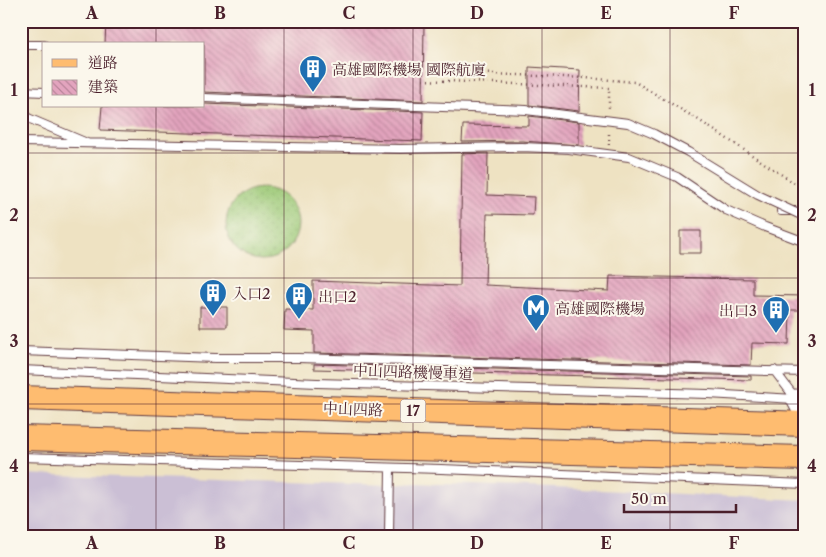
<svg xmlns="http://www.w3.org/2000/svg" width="826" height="557" viewBox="0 0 826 557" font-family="'Libre Caslon Text','Noto Serif TC',serif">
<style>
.industrial{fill:#cbbfd5}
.grass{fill:url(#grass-dots);stroke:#737451}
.building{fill:url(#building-back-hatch)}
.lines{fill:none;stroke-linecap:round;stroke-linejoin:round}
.service-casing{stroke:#633c42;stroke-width:10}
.tertiary-casing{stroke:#633c42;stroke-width:21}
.primary-casing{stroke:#633c42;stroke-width:26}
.path{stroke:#633c42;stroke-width:2.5;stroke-dasharray:1 4;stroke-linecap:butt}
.service{stroke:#fff;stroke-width:8}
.tertiary{stroke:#fff;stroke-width:19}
.primary{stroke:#febc70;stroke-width:24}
.service-bridge-casing{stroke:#633c42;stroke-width:10;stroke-linecap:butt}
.service-bridge{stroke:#fff;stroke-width:8}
.grid{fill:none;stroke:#4a1f2b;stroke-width:1;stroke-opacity:0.55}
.labels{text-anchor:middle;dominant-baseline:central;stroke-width:4;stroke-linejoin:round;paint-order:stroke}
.shield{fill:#fbf7ec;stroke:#7f6065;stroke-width:1}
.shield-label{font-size:14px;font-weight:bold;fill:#4a1f2b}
.poi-label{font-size:15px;fill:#4a1f2b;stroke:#fbf7ec;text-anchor:start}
.street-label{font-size:15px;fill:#4a1f2b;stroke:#fbf7ec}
.neatline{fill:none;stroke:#4a1f2b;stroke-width:2}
.grid-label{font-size:16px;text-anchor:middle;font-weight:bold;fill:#4a1f2b}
</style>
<defs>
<pattern id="grass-dots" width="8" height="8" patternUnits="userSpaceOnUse" patternTransform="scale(1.25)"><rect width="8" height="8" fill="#9cc977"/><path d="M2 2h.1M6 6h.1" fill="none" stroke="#88ac67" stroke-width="1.8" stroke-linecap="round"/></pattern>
<pattern id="building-back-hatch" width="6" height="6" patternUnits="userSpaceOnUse" patternTransform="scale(1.25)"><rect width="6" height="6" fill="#e3a4be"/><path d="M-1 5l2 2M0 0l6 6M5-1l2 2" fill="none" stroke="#ba859b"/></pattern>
</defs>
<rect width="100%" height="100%" fill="#fbf7ec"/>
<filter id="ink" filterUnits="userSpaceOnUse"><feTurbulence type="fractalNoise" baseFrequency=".02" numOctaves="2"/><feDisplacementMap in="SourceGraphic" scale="10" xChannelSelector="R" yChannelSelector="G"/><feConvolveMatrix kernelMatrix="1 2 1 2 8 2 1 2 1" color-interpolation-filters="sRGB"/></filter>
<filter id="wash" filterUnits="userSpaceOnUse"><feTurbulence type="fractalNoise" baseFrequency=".0096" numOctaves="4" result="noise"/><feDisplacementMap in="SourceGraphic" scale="20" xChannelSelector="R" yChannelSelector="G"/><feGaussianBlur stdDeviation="1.12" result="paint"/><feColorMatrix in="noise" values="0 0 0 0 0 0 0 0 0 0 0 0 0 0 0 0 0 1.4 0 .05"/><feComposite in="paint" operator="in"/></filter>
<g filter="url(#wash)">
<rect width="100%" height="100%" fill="#eee2c2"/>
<path class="industrial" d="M21,474L392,485L416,483L581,489L805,500V536H21Z"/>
<path class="grass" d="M226 224a36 36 0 1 1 72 0a36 36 0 1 1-72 0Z"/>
<g id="blocks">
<path class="building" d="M106,21H424L423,101L204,92V44H105Z
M529,67L580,70L579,111L529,105Z
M204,104L423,112L422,141L100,130L102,106H204Z
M529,116L579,122V145L522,141L462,142L463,125L529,126Z
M488,153L487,195L534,197L533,215L487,214L485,285L609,291L610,276L753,279V295L805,296V310H790L789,344L752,343L751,365L314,353V331L284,330L285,309L313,310V281L460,286L462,154Z
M680,231H701V253H680Z
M200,307H227V327H200Z
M314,364L751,376V380L314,369Z"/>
</g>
</g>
<g filter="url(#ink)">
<use href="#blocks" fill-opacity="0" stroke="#633c42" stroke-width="1"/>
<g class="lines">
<defs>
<path id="service" d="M21,45H44
M21,91L44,92
M21,112L28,118L87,143
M21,142L400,149L522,147L569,149L629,157L677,177L726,210L765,227L805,242
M781,211H805
M21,351L215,358H298L805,372
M21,370L317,383L708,394L795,399
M774,370L796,399
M21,457L441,469L805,484
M389,536L390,468"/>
<path id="tertiary" d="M796,399L805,416"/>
<path id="primary" d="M21,398L805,424
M21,438L805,458"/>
</defs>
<use href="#service" class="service-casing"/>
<use href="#tertiary" class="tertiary-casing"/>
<use href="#primary" class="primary-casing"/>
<path class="path" d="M423,71L586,78L635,82L697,119L805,190
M423,80L609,88V110
M609,145V130"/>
<use href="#service" class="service"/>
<use href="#tertiary" class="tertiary"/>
<use href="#primary" class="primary"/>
<defs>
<path id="service-bridge" d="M204,98L526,110L628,123L654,134L688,152L758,195L805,217"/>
</defs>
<use href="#service-bridge" class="service-bridge-casing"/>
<use href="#service-bridge" class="service-bridge"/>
</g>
</g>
<path class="grid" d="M156,21V44M284,21V536M413,21V536M542,21V536M670,21V536M156,106V536M21,153H805M21,278H805M21,404H805"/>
<defs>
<symbol id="building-pin" viewBox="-11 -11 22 30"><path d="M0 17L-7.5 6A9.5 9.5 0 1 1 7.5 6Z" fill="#1f6fb2" stroke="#fbf7ec"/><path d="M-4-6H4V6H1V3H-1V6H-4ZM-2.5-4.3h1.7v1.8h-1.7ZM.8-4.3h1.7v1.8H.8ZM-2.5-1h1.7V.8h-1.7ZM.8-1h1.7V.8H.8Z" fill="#fff"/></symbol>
<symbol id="metro-pin" viewBox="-11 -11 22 30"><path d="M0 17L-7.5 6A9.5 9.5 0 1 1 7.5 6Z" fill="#1f6fb2" stroke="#fbf7ec"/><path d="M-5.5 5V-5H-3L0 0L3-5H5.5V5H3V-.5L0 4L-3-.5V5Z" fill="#fff"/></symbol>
</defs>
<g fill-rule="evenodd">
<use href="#building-pin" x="297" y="53" width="32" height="43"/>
<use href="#building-pin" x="197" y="277" width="32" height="43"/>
<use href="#building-pin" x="283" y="280" width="32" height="43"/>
<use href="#metro-pin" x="520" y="292" width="32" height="43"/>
<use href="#building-pin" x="760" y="294" width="32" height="43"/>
</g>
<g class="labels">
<rect class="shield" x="400.5" y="399.5" width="25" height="23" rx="4"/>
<g class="shield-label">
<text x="413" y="411">17</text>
</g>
<g class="poi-label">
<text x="332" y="69">高雄國際機場 國際航廈</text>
<text x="232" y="293">入口2</text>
<text x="318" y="296">出口2</text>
<text x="555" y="308">高雄國際機場</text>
<text x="757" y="310" text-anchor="end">出口3</text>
</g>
<g class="street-label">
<text transform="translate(413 372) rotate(2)">中山四路機慢車道</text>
<text transform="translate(353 409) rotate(2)">中山四路</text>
</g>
</g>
<rect width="826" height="557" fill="none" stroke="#fbf7ec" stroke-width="55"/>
<rect x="42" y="42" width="162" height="65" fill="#fbf7ec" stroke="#b4a19f"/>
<rect x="52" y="59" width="25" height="8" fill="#febc70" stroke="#b4a19f"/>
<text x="88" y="68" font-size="15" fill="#4a1f2b">道路</text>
<rect x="52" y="80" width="25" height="15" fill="url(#building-back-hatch)" stroke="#b4a19f"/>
<text x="88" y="92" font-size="15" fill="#4a1f2b">建築</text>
<path d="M624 504v8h112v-8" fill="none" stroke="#4a1f2b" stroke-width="2.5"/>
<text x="631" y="504" font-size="15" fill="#4a1f2b" stroke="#fbf7ec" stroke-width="4" paint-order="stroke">50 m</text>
<rect x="28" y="28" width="770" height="502" class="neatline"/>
<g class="grid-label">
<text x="92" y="19">A</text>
<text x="220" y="19">B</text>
<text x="349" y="19">C</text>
<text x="477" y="19">D</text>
<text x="606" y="19">E</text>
<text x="734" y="19">F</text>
<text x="14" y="96">1</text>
<text x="812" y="96">1</text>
<text x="14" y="221">2</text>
<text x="812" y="221">2</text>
<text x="14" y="347">3</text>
<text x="812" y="347">3</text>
<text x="14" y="472">4</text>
<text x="812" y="472">4</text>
<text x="92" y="549">A</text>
<text x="220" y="549">B</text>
<text x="349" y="549">C</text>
<text x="477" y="549">D</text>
<text x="606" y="549">E</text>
<text x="734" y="549">F</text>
</g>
</svg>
